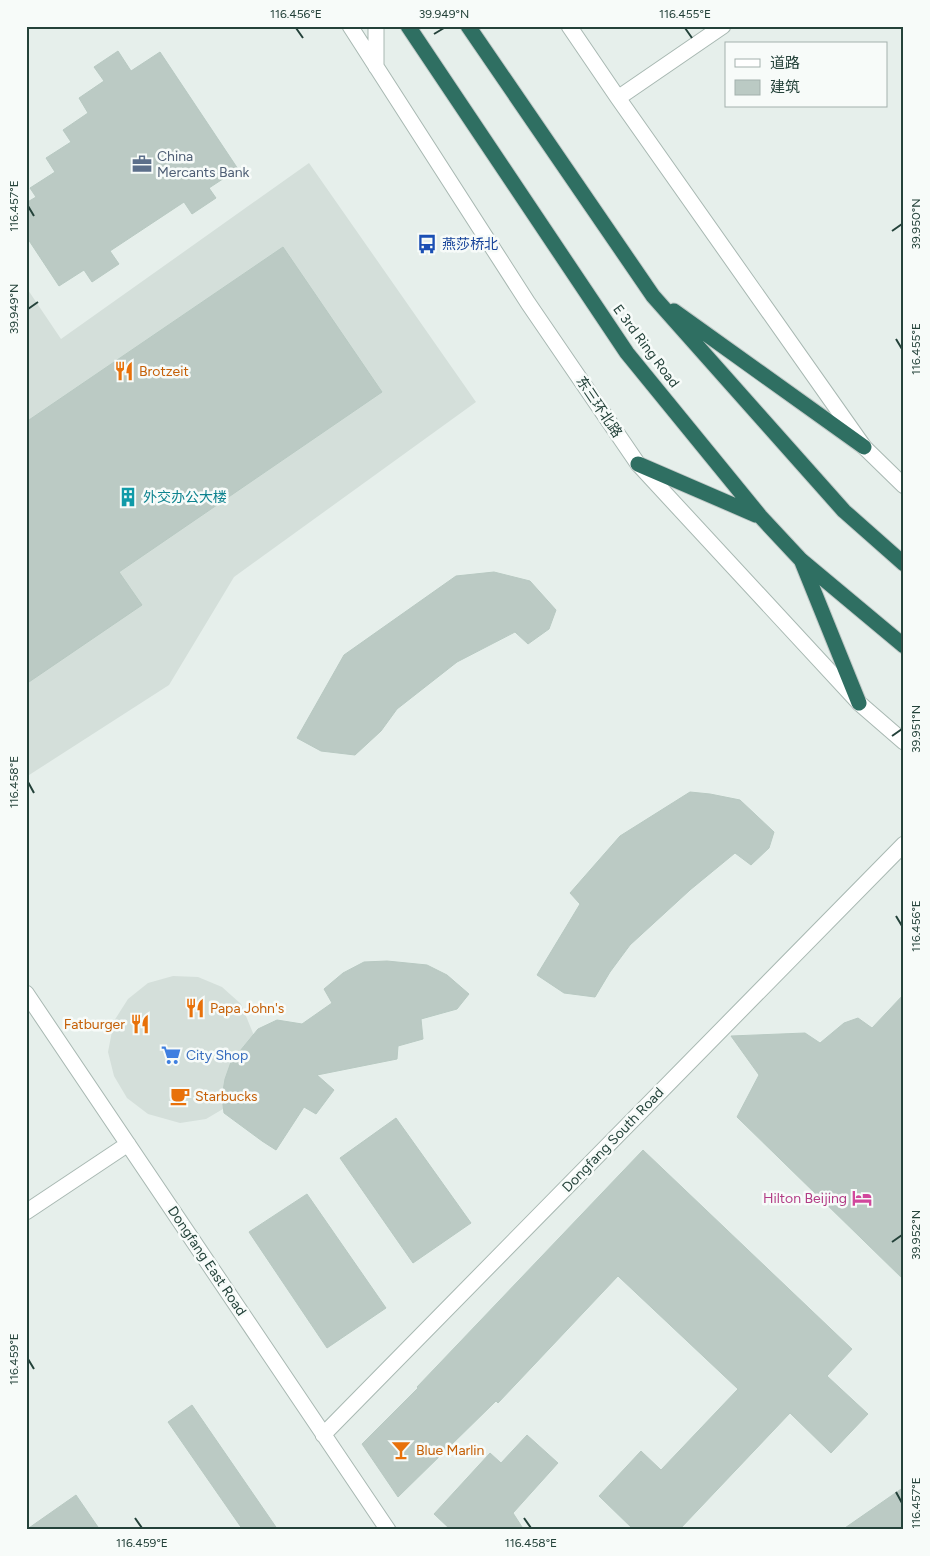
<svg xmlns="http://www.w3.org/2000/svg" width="930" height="1556" viewBox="0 0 930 1556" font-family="Figtree,'Noto Sans SC',sans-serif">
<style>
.built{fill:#d4dfda}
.building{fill:#bbcac4;stroke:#b8c9c2}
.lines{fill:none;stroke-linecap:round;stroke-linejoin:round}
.minor-casing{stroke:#a8b8b2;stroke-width:17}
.highway-casing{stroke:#c2cac8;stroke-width:17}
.minor{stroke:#fff;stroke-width:15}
.highway{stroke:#2f6f62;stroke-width:15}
.ticks{fill:none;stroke:#24423a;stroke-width:2}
.labels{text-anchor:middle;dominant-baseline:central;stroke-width:5;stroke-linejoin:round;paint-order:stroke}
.service-label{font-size:14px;fill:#4e5e75;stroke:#f7fbf9;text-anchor:start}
.transit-label{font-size:14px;fill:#164399;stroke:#f7fbf9;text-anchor:start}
.street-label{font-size:14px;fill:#24423a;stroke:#f7fbf9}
.food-label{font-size:14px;fill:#c56008;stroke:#f7fbf9;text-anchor:start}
.culture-label{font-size:14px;fill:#0d838f;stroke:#f7fbf9;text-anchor:start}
.shop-label{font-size:14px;fill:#366cbe;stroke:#f7fbf9;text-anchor:start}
.hotel-label{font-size:14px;fill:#b23c85;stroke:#f7fbf9;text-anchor:end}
.neatline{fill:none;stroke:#24423a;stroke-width:2}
.ticks-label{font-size:12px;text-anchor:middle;fill:#24423a}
</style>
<rect width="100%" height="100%" fill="#e6efeb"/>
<path class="built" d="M309,163L476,402L234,577L169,685L26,777V287L61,339Z
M173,976L198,977L222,987L241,1004L255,1038L228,1106L206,1119L180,1123L148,1114L127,1098L114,1076L108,1052L114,1021L128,999L148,983Z"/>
<path class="building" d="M118,51L131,71L160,52L238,169L209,188L216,198L192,214L184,202L110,251L119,264L92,282L84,270L59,286L26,236V203L36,197L30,188L55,172L46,158L71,142L63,130L88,113L79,98L104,81L94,67Z
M283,247L382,392L119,572L142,605L26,684V422Z
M494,572L530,581L556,610L549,629L528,644L515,632L457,662L397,709L381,731L355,755L321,751L297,738L344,655L456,576Z
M690,792L710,794L740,800L774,832L769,848L751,865L735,853L690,890L630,945L610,972L595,997L564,993L537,975L580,904L570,893L620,836Z
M387,961L427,965L447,975L469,994L457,1009L421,1019L423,1039L398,1046L397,1059L317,1075L334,1090L316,1114L304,1107L276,1150L262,1141L224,1113L222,1097L225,1079L231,1062L258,1029L277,1020L302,1024L332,1003L324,989L343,973L364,962Z
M904,994V1280L737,1117L759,1075L731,1036L805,1033L820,1043L844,1023L858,1018L872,1028Z
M396,1118L471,1223L413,1263L340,1158Z
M643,1150L852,1349L827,1376L868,1414L831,1453L790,1413L679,1530H634L599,1496L641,1451L661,1470L738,1389L618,1276L498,1403L496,1401L398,1497L362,1444L418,1388L417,1387Z
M307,1194L386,1308L327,1348L249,1232Z
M192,1405L278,1530H243L168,1422Z
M527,1435L558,1463L513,1513L524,1530H451L434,1514L490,1453L501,1463Z
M904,1487V1530H842Z
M76,1495L100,1530H26Z"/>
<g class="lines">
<defs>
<path id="minor" d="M350,26L528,303L638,464L859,703L904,742
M376,26V67
M569,26L618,98L864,447L904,486
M618,98L723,26
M26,993L388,1530
M26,1212L128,1144
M323,1435L904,844"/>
<path id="highway" d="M408,26L627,353L760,516L801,560L904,646
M468,26L653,296L844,511L904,564
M674,311L864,447
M638,464L756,515
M802,562L859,703"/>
</defs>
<use href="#minor" class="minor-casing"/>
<use href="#highway" class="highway-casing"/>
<use href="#minor" class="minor"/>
<use href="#highway" class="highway"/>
</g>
<path class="ticks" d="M296,28L303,38M685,28L692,38M434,34L444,28M28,206L34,216M892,231L902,224M28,309L38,302M896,339L902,349M892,736L902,729M28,782L34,793M896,916L902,926M892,1242L902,1235M28,1359L34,1369M896,1492L902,1503M135,1518L142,1528M524,1518L531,1528"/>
<defs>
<symbol id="office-bare" viewBox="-9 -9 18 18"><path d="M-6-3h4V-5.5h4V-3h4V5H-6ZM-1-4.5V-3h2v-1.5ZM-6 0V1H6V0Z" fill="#5c6f8a" stroke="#f7fbf9" stroke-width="2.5" paint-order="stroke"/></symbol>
<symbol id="bus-bare" viewBox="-9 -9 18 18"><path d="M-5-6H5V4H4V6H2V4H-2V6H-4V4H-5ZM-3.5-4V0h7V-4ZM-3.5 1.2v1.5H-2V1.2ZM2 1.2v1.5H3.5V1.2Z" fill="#1a4fb4" stroke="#f7fbf9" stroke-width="2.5" paint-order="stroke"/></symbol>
<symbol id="restaurant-bare" viewBox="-9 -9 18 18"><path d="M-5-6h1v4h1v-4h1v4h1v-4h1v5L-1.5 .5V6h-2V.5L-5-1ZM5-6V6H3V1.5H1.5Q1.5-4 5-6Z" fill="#e8710a" stroke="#f7fbf9" stroke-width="2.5" paint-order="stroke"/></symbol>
<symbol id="building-bare" viewBox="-9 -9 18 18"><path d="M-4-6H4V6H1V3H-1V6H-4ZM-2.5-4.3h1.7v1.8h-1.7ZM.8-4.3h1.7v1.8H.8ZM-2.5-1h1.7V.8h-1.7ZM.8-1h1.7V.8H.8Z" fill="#0f9aa8" stroke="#f7fbf9" stroke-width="2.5" paint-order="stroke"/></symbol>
<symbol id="supermarket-bare" viewBox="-9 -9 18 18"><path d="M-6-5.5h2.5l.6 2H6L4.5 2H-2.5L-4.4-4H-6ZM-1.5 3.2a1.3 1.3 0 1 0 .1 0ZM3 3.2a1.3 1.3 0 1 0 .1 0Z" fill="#3f7fe0" stroke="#f7fbf9" stroke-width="2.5" paint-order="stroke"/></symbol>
<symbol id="cafe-bare" viewBox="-9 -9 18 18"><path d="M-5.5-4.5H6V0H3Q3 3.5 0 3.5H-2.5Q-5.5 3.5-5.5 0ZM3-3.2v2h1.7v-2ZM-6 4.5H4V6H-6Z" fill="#e8710a" stroke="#f7fbf9" stroke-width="2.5" paint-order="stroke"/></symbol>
<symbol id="hotel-bare" viewBox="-9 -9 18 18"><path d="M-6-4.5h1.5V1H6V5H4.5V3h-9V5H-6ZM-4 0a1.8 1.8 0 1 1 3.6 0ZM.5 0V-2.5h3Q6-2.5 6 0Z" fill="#d1479c" stroke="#f7fbf9" stroke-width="2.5" paint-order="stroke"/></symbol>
<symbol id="bar-bare" viewBox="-9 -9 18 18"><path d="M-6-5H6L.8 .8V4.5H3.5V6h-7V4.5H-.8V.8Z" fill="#e8710a" stroke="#f7fbf9" stroke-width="2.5" paint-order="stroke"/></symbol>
</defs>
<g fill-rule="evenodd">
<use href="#office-bare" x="128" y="150" width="28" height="28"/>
<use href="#bus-bare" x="413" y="230" width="28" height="28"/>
<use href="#restaurant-bare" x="110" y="357" width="28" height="28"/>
<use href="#building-bare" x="114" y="483" width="28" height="28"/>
<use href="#restaurant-bare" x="181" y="994" width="28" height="28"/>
<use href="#restaurant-bare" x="126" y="1010" width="28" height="28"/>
<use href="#supermarket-bare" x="157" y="1041" width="28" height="28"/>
<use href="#cafe-bare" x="166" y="1082" width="28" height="28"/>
<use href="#hotel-bare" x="848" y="1184" width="28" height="28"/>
<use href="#bar-bare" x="387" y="1436" width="28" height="28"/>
</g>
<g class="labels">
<g class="service-label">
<text x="157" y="156">China<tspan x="157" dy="16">Mercants Bank</tspan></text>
</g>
<g class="transit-label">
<text x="442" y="244">燕莎桥北</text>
</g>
<g class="street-label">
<text transform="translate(646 346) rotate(53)">E 3rd Ring Road</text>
<text transform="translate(599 407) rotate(56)">东三环北路</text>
<text transform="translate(613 1140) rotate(-46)">Dongfang South Road</text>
<text transform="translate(207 1261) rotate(56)">Dongfang East Road</text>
</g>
<g class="food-label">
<text x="139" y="371">Brotzeit</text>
<text x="210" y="1008">Papa John's</text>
<text x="125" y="1024" text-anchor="end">Fatburger</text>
<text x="195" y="1096">Starbucks</text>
<text x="416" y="1450">Blue Marlin</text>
</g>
<g class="culture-label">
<text x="143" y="497">外交办公大楼</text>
</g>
<g class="shop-label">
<text x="186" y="1055">City Shop</text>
</g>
<g class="hotel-label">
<text x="847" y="1198">Hilton Beijing</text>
</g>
</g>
<rect width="930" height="1556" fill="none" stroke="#f7fbf9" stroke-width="55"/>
<rect x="725" y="42" width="162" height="65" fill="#f7fbf9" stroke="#a3b1ad"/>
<rect x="735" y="59" width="25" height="8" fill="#ffffff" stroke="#a3b1ad"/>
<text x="770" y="68" font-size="15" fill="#24423a">道路</text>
<rect x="735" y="80" width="25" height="15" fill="#bbcac4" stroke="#a3b1ad"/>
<text x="770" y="92" font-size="15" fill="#24423a">建筑</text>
<rect x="28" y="28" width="874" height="1500" class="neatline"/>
<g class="ticks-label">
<text x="296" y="18">116.456°E</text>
<text x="444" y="18">39.949°N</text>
<text x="685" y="18">116.455°E</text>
<text transform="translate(14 206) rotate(-90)" y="4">116.457°E</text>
<text transform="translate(916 224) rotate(-90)" y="4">39.950°N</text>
<text transform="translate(14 309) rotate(-90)" y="4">39.949°N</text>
<text transform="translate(916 349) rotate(-90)" y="4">116.455°E</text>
<text transform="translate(916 729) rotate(-90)" y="4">39.951°N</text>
<text transform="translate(14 782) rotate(-90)" y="4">116.458°E</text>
<text transform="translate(916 926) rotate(-90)" y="4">116.456°E</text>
<text transform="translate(916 1235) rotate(-90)" y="4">39.952°N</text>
<text transform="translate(14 1359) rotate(-90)" y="4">116.459°E</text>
<text transform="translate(916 1503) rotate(-90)" y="4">116.457°E</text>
<text x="142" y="1547">116.459°E</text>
<text x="531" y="1547">116.458°E</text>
</g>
</svg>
